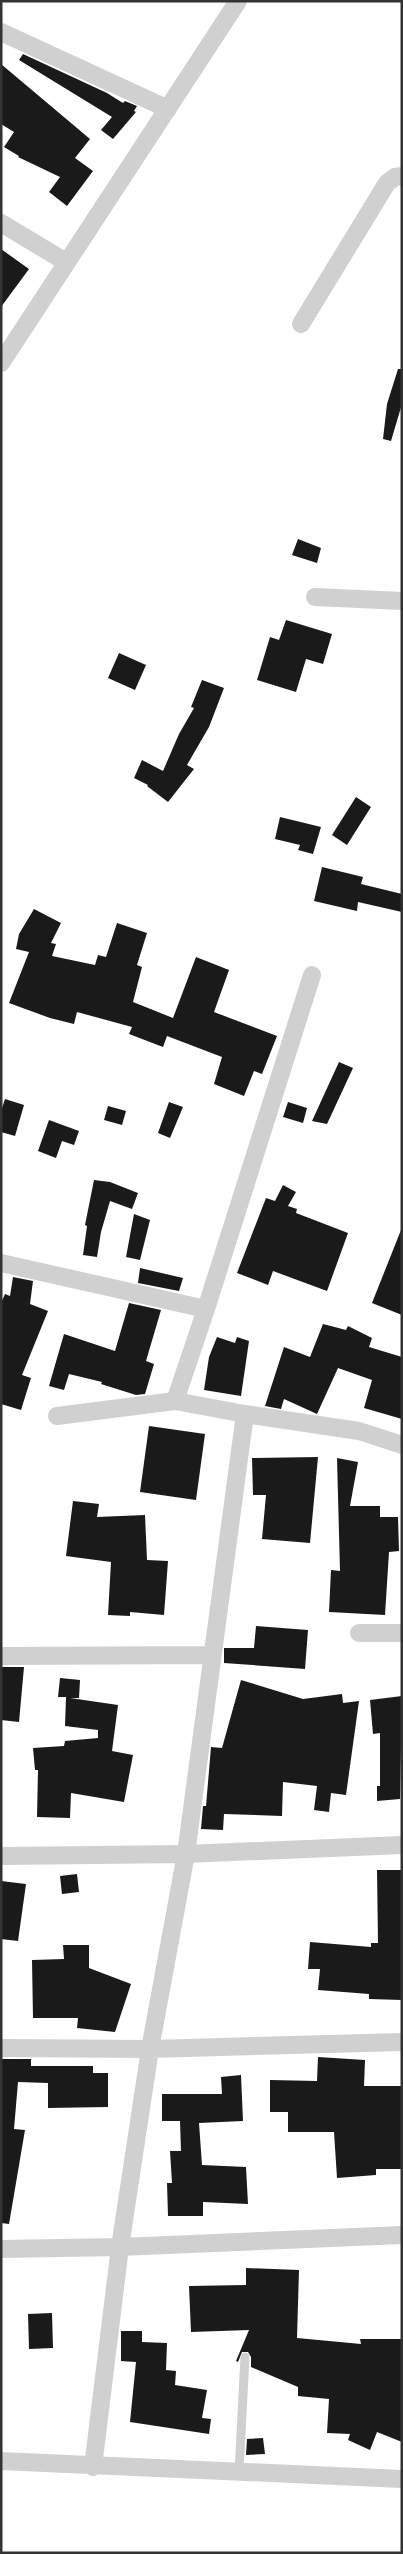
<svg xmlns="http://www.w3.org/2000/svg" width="403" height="2554" viewBox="0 0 403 2554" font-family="'PT Sans Narrow',sans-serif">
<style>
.building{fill:#1a1a1a}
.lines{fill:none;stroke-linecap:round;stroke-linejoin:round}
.service{stroke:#d0d0d0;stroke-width:9}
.minor{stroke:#d0d0d0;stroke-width:18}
</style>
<rect width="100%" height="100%" fill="#fff"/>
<path class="building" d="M23,54L107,93L123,103L125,101L137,106L134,111L136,112L113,139L101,130L112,117L19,60Z
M1,64L90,139L75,158L93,171L67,206L49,192L60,177L18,157L19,156L4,147L14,132L1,124Z
M1,249L29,269L1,307Z
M398,369H402V404L391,441L383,439L387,404Z
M298,539L321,548L317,563L292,555Z
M286,620L332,634L323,664L306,659L296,692L257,680L270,637L279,640Z
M119,653L146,665L135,690L108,678Z
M202,680L224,688L209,727L187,765L194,769L168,802L147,786L148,785L134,778L142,760L163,771L179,734L194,708L191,707Z
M356,797L371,807L347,845L332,835Z
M280,817L321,827L313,854L298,850L300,845L275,839Z
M322,867L363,877L361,884L402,894V912L358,902L357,911L314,901Z
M34,909L61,923L51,943L56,944L52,956L95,965L98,955L106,957L117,923L147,933L137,965L142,967L133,1002L173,1018L196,957L229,970L214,1012L277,1036L262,1074L254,1071L244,1096L214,1084L222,1057L167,1036L163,1047L129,1034L132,1027L77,1012L74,1024L50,1018L9,1003L29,952L16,949L19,934Z
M339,1062L353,1068L327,1124L312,1121Z
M5,1099L24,1105L15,1136L1,1132V1111Z
M169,1102L183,1107L170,1138L158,1133Z
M288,1102L307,1108L303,1123L283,1117Z
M108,1106L126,1111L122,1125L104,1120Z
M49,1120L79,1131L74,1145L62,1141L56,1158L38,1151Z
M94,1180L110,1182L138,1193L132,1209L110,1201L101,1232L97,1257L83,1255L87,1226L85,1225Z
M283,1185L296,1192L288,1206L297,1209L296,1213L348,1233L327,1291L273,1271L268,1285L237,1273L266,1198L275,1201Z
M134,1214L150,1220L140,1260L126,1257Z
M401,1230H402V1315L372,1303Z
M140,1268L183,1278L179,1291L138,1283Z
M13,1277L33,1281L30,1304L48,1311L22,1375L31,1378L21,1410L1,1404V1303L5,1294L10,1296Z
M129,1303L161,1310L146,1361L154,1364L145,1394L136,1395L101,1384L102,1382L69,1374L64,1390L49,1386L64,1334L115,1351Z
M323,1324L346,1330L348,1326L372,1338L369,1347L402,1357V1419L364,1408L372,1380L338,1368L317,1414L284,1399L281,1409L265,1406L284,1347L310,1357Z
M217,1337L235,1343L237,1337L249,1341L241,1396L204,1390L209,1357Z
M149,1426L205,1434L196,1500L140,1492Z
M318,1457L310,1543L262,1539L266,1495H253L252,1458Z
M337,1458L358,1462L350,1506H380V1517H398L399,1551L389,1552L385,1615L329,1612L331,1570L340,1571Z
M73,1501L99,1504L97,1517L145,1515L147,1560L168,1561L164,1615L130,1612V1616L108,1615L111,1562L66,1556Z
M256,1626L308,1630L305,1669L224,1663V1648H254Z
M1,1667H24L19,1722L1,1720Z
M60,1678L80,1680L79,1698H70L118,1705L112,1751L133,1755L124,1802L71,1793L70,1818L37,1817L38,1770H35L33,1748L64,1746L65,1741L98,1738V1730L65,1726L66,1697H58Z
M241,1680L303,1699L342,1694L343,1703L359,1701L346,1795L331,1793L329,1812L314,1810L317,1786L283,1782L282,1816L224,1814L223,1830L201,1829L203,1806H206L211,1747L222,1748Z
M402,1696L400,1799L377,1801V1786H380V1733L373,1734L370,1700Z
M377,1870H402V2000L369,1999V1994L318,1990L320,1969H308L310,1942L371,1947V1943H378Z
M77,1874L79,1892L62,1894L60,1876Z
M1,1881L26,1884L18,1941L1,1939Z
M63,1945H89V1968L131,1984L115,2032L77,2028L78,2018H33L32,1960L64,1959Z
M318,2057L365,2060L364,2086H402V2169H376V2175L337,2178L334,2132H288V2112H270V2080L317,2081Z
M1,2059H31V2066H93V2073H108V2107L48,2108V2083L18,2082L14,2129L25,2130L9,2224L1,2223Z
M241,2075L243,2121L199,2123L202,2165L246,2167L248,2204L203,2202V2216H168L167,2183H172L170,2151H181L180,2121H162V2094H222L221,2077Z
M246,2268L299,2270L297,2338L361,2344L360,2339H402V2442L377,2432L370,2450L348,2440L350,2434L327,2433L329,2399L298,2396V2387L251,2367V2357L248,2352H242L238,2362L236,2361L249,2330L191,2332L189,2286L246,2285Z
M52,2313L53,2348L29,2349L28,2314Z
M121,2331H142V2342L167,2343L166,2370L176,2371L175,2385L207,2390L202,2418L211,2419L209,2434L130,2422L136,2362L121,2361Z
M263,2438L265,2454L246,2455L247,2439Z"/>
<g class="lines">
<path class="service" d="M239,2472L245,2357"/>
<path class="minor" d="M1,32L168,109
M1,223L66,262
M301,324L387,183L395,177L402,176
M1,363L238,1
M315,597L402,601
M1,1263L206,1309L175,1401
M206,1309L312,975
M57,1416L175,1401L245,1414
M359,1633H402
M1,1656L211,1655
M1,1856L186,1854L402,1845
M1,2048L150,2049L186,1854L245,1414L359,1431L402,1445
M1,2249L120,2247L402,2235
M1,2461L402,2479
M93,2467L120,2247L150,2049L402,2042"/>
</g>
<rect width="403" height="2554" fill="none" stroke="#333333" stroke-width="5"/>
</svg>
